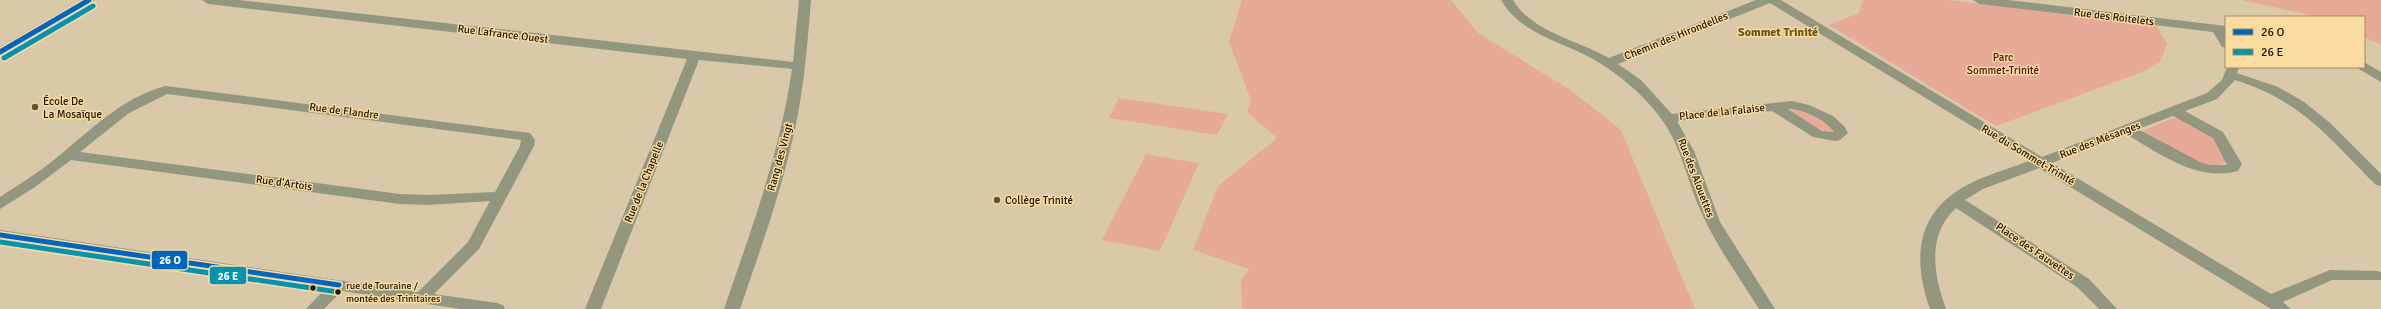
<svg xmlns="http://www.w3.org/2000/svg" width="2381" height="309" viewBox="0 0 2381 309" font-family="Signika,sans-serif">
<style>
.green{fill:#e8aa98}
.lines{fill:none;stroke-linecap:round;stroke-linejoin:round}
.minor{fill:#939780;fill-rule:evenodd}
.bus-1-casing{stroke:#fadca1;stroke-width:8}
.bus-2-casing{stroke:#fadca1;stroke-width:8}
.bus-1{stroke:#0065bd;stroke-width:5}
.bus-2{stroke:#0492af;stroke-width:5}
.poi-dot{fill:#5f533b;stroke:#fadca1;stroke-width:1.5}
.bus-dot{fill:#1e1300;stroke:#fadca1;stroke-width:1.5}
.labels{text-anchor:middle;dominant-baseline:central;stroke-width:3;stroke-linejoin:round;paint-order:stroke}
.bus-label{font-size:10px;fill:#1e1300;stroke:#fadca1;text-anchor:start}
.street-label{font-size:11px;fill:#1e1300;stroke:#fadca1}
.park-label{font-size:11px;fill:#530e11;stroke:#fadca1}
.poi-label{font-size:11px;fill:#1e1300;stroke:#fadca1;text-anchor:start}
.neighbourhood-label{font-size:12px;font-weight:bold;fill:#6b5115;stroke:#fadca1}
.line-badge{stroke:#fadca1;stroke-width:1.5}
.badge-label{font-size:11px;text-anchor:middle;font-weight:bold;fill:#fff}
</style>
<rect width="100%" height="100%" fill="#d9c9a8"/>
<path class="green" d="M1242,0H1451L1478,33L1572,91L1621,130L1695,309H1242L1241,281L1249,269L1193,250L1218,186L1277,138L1247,112L1251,100L1229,42Z
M1863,0H1949L2156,26L2167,44L2161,60L2145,71L1996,126L1829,25L1859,13Z
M2242,0H2381V45L2364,37V17H2319Z
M1119,98L1228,114L1217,135L1109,118Z
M1793,109L1805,110L1831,127L1834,131H1822L1792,111Z
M2172,118H2177L2212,137L2225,158V163L2215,166L2201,164L2143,131Z
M1146,154L1199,163L1160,251L1102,240Z"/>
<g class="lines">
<path class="minor" d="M81,0H95L0,56V47Z
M202,0H239L793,62L799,0H811C807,50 803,101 790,150C777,204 758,256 740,309H724C751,230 780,153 792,69L699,60L601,309H585L687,59L208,4Z
M1501,0H1513C1532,32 1578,40 1609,58L1756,0H1781L2042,157L2207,93L2222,80L2227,67H2239L2237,73L2278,87L2304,102L2329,122L2381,174V186L2376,185C2329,138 2302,101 2235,80L2217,99L2185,111L2223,132L2242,164L2238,171C2197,182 2160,154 2126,134L2052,163L2271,294L2330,270L2377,271L2381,272V280H2332L2283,302L2291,309H2271L2039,168L1983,189L1965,200L2089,279L2117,309H2099L2077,287L1956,208C1926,235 1934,276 1946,309H1930C1916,270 1913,226 1949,197C1970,179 2003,171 2029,161L1770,3L1618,64L1641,80L1672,114L1792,101L1809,105L1833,116L1844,126L1848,133L1840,140L1835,141L1813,137L1772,111L1677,121L1694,151L1720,222L1775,309H1759C1740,278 1718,249 1703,216C1684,176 1682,139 1650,105C1633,86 1613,70 1591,58C1559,41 1520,33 1501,0ZM1788,109C1802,108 1826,120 1834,132L1822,131ZM2173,116L2213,138L2227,165H2210L2200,162L2138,129Z
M1973,0H2008L2226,26V48L2222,47L2213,32L1979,4Z
M2364,62L2381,72V82L2359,69L2358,67H2364Z
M166,86L530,133L535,140L534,146L479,249L434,294L497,303L503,305L505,309H460L342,291L324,309H306L325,289L0,240V230L418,292L468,242L490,201L428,205L400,204L71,160L35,187L0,209V197C18,185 38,173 55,159C90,131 122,97 166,86ZM167,94L521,140L520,146L495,192L428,195L400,194L80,152L129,113Z"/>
<defs>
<path id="bus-1" d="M0,52L89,0
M0,235L339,285"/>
<path id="bus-2" d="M4,58L93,6
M0,242L338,292"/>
</defs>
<use href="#bus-1" class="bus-1-casing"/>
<use href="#bus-2" class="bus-2-casing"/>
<use href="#bus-1" class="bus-1"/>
<use href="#bus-2" class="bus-2"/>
</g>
<g class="poi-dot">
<circle cx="35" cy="107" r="4"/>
<circle cx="997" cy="200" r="4"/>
</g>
<g class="bus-dot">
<circle cx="313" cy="288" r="3.5"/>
<circle cx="338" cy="292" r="3.5"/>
</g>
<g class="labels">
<g class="bus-label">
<text x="346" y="286">rue de Touraine /<tspan x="346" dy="13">montée des Trinitaires</tspan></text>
</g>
<g class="street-label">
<text transform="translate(2114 17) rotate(7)">Rue des Roitelets</text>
<text transform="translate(503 34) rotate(7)">Rue Lafrance Ouest</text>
<text transform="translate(1676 36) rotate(-22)">Chemin des Hirondelles</text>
<text transform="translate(344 111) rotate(7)">Rue de Flandre</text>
<text transform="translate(1722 112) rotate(-6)">Place de la Falaise</text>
<text transform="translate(2100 140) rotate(-21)">Rue des Mésanges</text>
<text transform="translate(2028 155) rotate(31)">Rue du Sommet-Trinité</text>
<text transform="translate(780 157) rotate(-75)">Rang des Vingt</text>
<text transform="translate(1696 178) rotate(69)">Rue des Alouettes</text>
<text transform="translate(644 182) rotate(-68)">Rue de la Chapelle</text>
<text transform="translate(284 183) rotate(8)">Rue d'Artois</text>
<text transform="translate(2035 251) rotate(34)">Place des Fauvettes</text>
</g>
<g class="park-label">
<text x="2003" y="57">Parc<tspan x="2003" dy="13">Sommet-Trinité</tspan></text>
</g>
<g class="poi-label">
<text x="43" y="101">École De<tspan x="43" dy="13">La Mosaïque</tspan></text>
<text x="1005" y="200">Collège Trinité</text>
</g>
<g class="neighbourhood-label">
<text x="1778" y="32">Sommet Trinité</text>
</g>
</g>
<g class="line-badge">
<rect x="151" y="250" width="37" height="20" rx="4" fill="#0065bd"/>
<rect x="209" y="266" width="38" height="19" rx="4" fill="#0492af"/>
</g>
<g class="badge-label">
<text x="170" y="264">26 O</text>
<text x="228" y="280">26 E</text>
</g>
<rect x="2225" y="16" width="140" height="52" fill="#fadca1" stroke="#a28c61"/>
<rect x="2233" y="29" width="20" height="6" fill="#0065bd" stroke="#a28c61"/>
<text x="2261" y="36" font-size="12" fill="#1e1300">26 O</text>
<rect x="2233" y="49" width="20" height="6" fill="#0492af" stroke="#a28c61"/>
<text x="2261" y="56" font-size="12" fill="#1e1300">26 E</text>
</svg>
